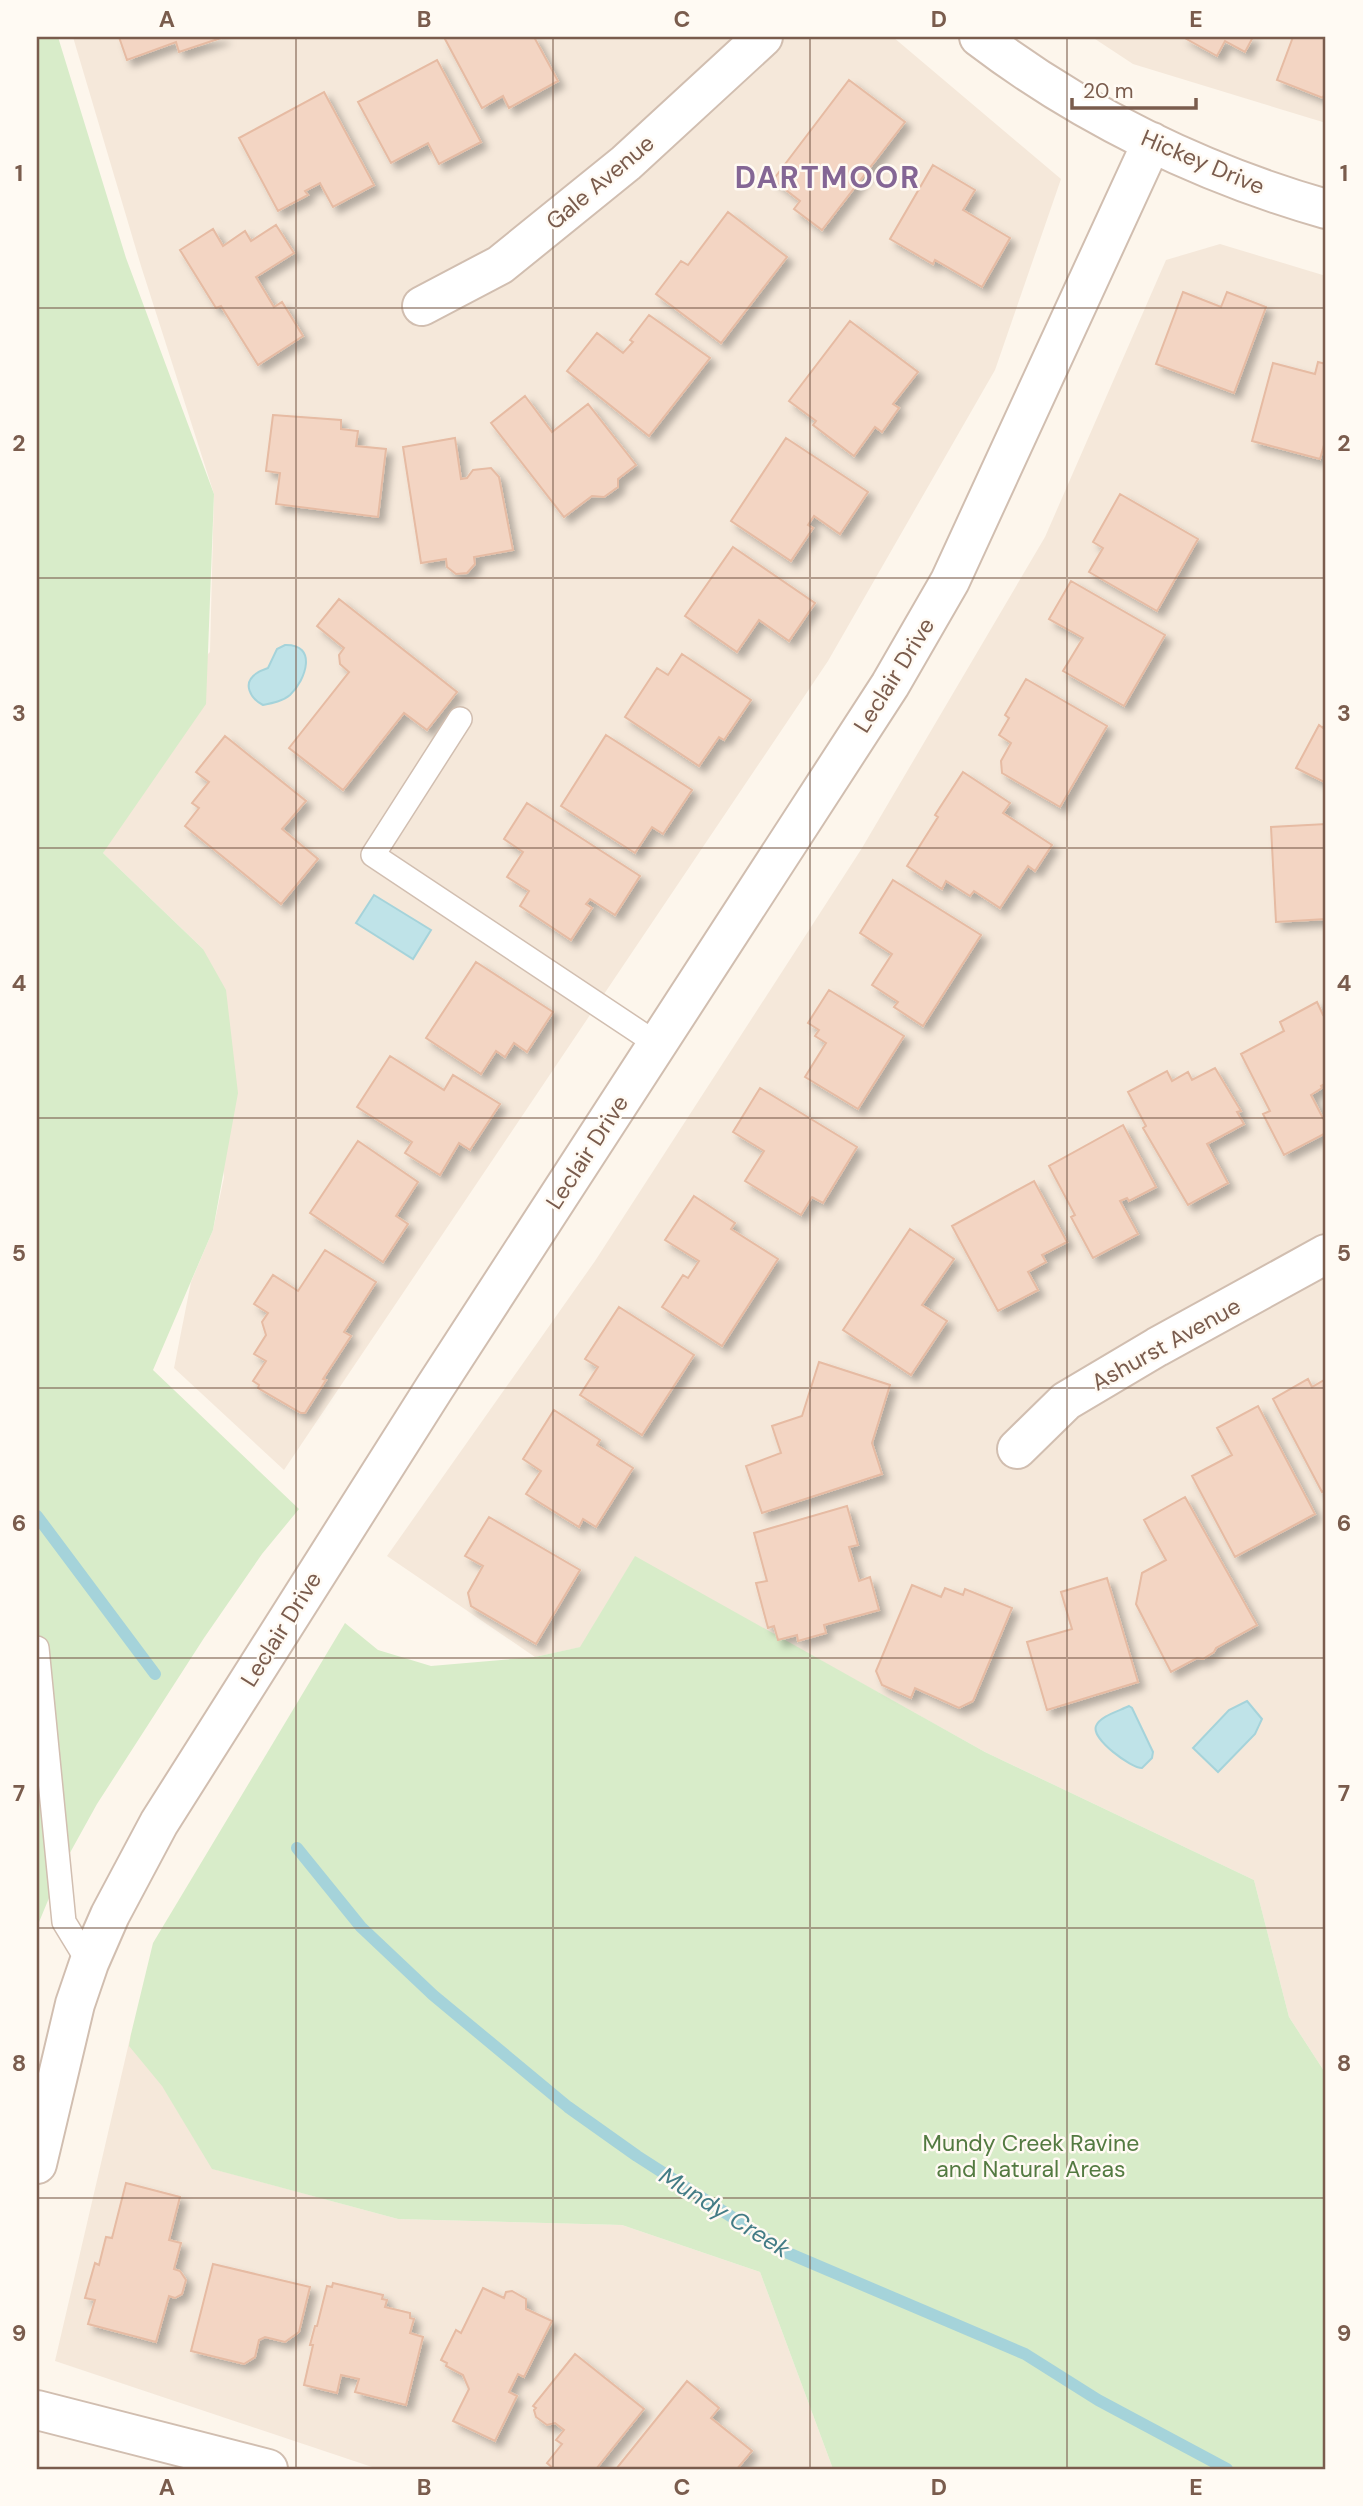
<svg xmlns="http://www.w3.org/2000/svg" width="1363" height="2506" viewBox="0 0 1363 2506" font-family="'DM Sans',sans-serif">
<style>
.residential{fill:#f5e8da}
.green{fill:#d8ecc9}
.water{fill:#bfe3e8;stroke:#a5d3da;stroke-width:2}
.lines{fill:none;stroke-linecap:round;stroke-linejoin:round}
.stream{stroke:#a5d3da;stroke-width:12}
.building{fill:#f3d5c3;stroke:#e6bba3;stroke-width:2;filter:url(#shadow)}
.service-casing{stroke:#d1beb0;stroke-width:26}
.minor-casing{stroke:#d1beb0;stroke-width:42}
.tertiary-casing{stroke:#d1beb0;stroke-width:42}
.service{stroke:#fff;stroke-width:23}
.minor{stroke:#fff;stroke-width:38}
.tertiary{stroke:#fff;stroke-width:38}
.grid{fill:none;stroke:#7a5c4d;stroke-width:2;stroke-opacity:0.55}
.labels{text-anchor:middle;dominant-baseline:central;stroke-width:5;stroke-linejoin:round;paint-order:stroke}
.street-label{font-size:23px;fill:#7a5c4d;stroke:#fffaf3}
.park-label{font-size:23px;fill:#537a41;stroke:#fffaf3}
.water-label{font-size:24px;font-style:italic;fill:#437c86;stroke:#fffaf3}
.district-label{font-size:30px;font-weight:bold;letter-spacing:2px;fill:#846695;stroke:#fffaf3}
.neatline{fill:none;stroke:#7a5c4d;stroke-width:2.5}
.grid-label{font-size:23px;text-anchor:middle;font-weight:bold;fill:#7a5c4d}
</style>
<defs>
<filter id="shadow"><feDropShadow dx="6" dy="6" stdDeviation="3.5" flood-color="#0004"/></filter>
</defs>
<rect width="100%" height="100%" fill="#fdf6ec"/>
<path class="residential" d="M73,37H893L1061,179L995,370L828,661L284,1470L174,1368L191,1282L213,1230L224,1177L203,949L103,853L160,702L210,652L214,494L141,266Z
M1092,37H1326V123L1133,64Z
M1220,244L1326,276V2074L1289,2017L1254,1880L985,1752L635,1557L581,1647L535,1657L387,1556L595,1261L862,848L1045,537L1166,260Z
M131,2034L213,2169L398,2219L622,2225L760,2272L833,2469H378L55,2361Z"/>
<path class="green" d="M37,37H58L126,258L214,494L206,704L103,853L203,949L226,990L238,1093L213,1230L153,1370L299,1509L262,1554L204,1638L97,1804L61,1869L37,1927Z
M635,1556L985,1752L1254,1880L1289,2017L1326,2074V2469H833L760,2272L622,2225L398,2219L212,2169L162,2086L129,2046L131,2034L153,1943L345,1623L378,1650L431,1666L535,1657L580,1647Z"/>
<path class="water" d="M285,645C318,644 306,680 290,695C283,701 273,703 263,705C251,699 241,683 257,673C260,670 264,670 268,668L277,649Z
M374,895L431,930L413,959L356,923Z
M1247,1701L1262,1719L1255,1734L1218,1772L1193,1748L1229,1710Z
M1129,1706L1132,1708L1153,1752L1152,1758L1142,1768C1131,1768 1091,1739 1096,1726C1100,1716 1119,1711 1129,1706Z"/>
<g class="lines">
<path class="stream" d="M37,1516L155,1674
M297,1848L361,1927L433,1995L568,2107L637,2156L788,2253L1025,2354L1098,2400L1227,2469"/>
</g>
<path class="building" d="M119,37H224L179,52L176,42L127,60Z
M448,37H534L558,81L509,108L503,96L482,108L445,39Z
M1183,37H1253L1245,52L1225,41L1217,56Z
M1293,37H1326V88L1323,98L1277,80Z
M437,60L481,142L439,164L428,143L391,163L358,102Z
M849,80L905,122L822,230L794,209L800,201L773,180Z
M324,92L374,185L333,207L320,183L305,191L308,195L278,211L239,138Z
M933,165L975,190L963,210L1010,238L982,287L935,260L933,264L890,239Z
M728,212L787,257L721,343L656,294L681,261L688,265Z
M276,225L294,253L256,277L274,307L282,302L303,336L258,365L221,306L216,308L180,250L213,229L223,246L245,231L251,241Z
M1183,292L1221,307L1227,292L1266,307L1234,393L1156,364Z
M649,315L710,358L649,436L567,371L597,333L623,353L633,342L630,340Z
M850,321L918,372L893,404L899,408L882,432L875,427L854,456L813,425L816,421L789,401Z
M1318,362L1326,364V438L1320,459L1252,441L1273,363L1315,374Z
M525,396L552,432L588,404L636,465L618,479V487L604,497L592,496L564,517L491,423Z
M273,415L341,420V429L358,431L356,446L386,449L378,517L276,504L280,473L266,471Z
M455,438L461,479L467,478L473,470L491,468L499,477L513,550L474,557L475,564L467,573L456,574L447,567L446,559L421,563L403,447Z
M786,438L868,492L840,534L814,516L808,525L813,528L791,561L731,521Z
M1120,494L1198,539L1157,611L1089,572L1103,548L1093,542Z
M733,547L815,603L789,641L759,620L737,652L685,616Z
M1071,581L1165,635L1124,706L1063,671L1083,638L1049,619Z
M339,599L457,692L427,730L404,713L343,790L289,748L349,672L340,664L339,655L344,648L317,626Z
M682,654L751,700L724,740L719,737L699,766L625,717L657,668L668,675Z
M1026,679L1107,726L1060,807L1002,773L1001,761L1011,743L999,735L1009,718L1005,715Z
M1326,721V783L1296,768L1319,725L1323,728Z
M606,735L692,790L663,834L652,827L635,853L561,806Z
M225,736L306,801L282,829L318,859L281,904L185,826L199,808L192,803L209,782L196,772Z
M963,772L1010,803L1003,813L1052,845L1035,871L1028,866L1000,908L974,891L970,896L946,881L942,889L907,866L938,817L935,815Z
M527,803L640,876L615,915L590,899L586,904L592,908L571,940L520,906L529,891L507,877L523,852L504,839Z
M1326,824V919L1276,922L1271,827Z
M893,880L981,935L923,1026L894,1007L898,1002L872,985L892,954L860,933Z
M476,962L553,1012L527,1052L514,1043L505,1057L496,1051L481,1074L426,1038Z
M829,990L904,1036L858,1109L805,1077L826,1043L815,1036L819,1030L808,1023Z
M1317,1002L1323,1015L1326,1014V1083L1321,1086L1322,1088L1311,1095L1326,1124V1133L1284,1155L1263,1114L1270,1111L1241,1054L1284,1031L1280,1022Z
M390,1056L444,1090L453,1075L500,1104L470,1150L459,1143L440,1175L405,1153L412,1142L357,1107Z
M1215,1068L1241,1111L1237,1112L1244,1124L1207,1144L1228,1183L1188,1205L1143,1128L1146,1126L1128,1092L1167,1071L1172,1081L1188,1072L1192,1080Z
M760,1088L857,1147L823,1203L812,1197L801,1215L745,1181L764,1151L733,1132Z
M1123,1125L1156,1187L1129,1201L1127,1198L1120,1201L1138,1234L1093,1258L1071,1217L1075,1215L1049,1166Z
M358,1141L418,1182L396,1216L408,1224L383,1262L310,1213Z
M1034,1181L1067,1242L1042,1255L1046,1262L1028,1272L1038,1290L998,1311L952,1226Z
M694,1196L735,1223L731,1229L778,1259L722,1346L662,1307L683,1275L688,1278L699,1261L665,1240Z
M910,1229L954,1259L922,1305L947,1321L911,1375L843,1330Z
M325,1250L376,1282L344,1332L351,1336L323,1379L326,1380L305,1413H301L258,1388L259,1385L253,1381L266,1361L254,1354L266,1335L262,1322L268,1313L254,1304L273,1275L298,1291Z
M619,1307L694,1355L642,1435L580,1395L598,1367L585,1359Z
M819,1362L890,1385L872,1443L882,1474L762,1513L746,1466L781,1453L772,1426L802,1416Z
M1308,1379L1312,1387L1326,1379V1489L1322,1492L1273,1399Z
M1258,1406L1315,1514L1235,1557L1192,1476L1232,1455L1217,1428Z
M554,1410L600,1440L597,1445L633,1468L596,1527L583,1519L579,1527L526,1494L541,1471L523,1459Z
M1185,1497L1257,1625L1216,1648L1214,1652L1203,1659L1197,1658L1171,1672L1136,1604L1142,1573L1166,1560L1144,1520Z
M847,1506L858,1545L849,1547L859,1581L870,1577L879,1610L824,1625L826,1633L798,1641L797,1635L778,1640L774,1626L768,1628L756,1583L767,1581L754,1533Z
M489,1517L580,1570L536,1644L471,1606L468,1593L483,1566L465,1556Z
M1107,1578L1138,1682L1047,1710L1027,1642L1072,1629L1061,1592Z
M912,1585L941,1597L945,1588L963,1595L965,1589L1012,1608L973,1701L959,1708L915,1688L911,1698L882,1685L876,1671Z
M126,2183L180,2197L169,2240L181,2243L174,2269L180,2271L186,2280L182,2294L175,2298L169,2296L156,2342L88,2324L95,2300L85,2298L95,2263L99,2265L106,2237L112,2238Z
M213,2264L310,2287L299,2332L285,2342L265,2337L259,2340L255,2357L244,2364L191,2351Z
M333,2283L383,2295L382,2299L387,2300L385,2307L410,2313V2318L414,2319L410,2333L423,2337L406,2405L355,2392L359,2379L341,2375L337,2393L304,2385L313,2345H310L315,2326H317L327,2286L332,2287Z
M483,2288L504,2298L506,2292L512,2291L526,2299V2309L552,2321L524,2377L518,2374L509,2392L517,2396L495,2441L453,2421L469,2389L463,2375L446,2366L447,2363L441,2360L456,2330L461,2333Z
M575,2354L644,2409L596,2469H554L547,2463L562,2444L556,2440L564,2430L555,2423L547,2425L536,2417L534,2410L536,2408L533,2406Z
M687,2381L719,2408L711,2418L752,2451L737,2469H616Z"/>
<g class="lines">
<defs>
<path id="service" d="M460,719L373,855L657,1044
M37,1648L64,1922L89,1963"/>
<path id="minor" d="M422,306L500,265L626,163L763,37
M1017,1449L1066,1401L1157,1347L1326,1254
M37,2410L268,2469"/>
<path id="tertiary" d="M979,37C1081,115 1203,174 1326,209
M37,2164L75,2004L89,1963L110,1915L159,1823L435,1387L890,685L950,581L1152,142"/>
</defs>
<use href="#service" class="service-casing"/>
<use href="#minor" class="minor-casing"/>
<use href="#tertiary" class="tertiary-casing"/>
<use href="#service" class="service"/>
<use href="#minor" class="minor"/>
<use href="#tertiary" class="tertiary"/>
</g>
<path class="grid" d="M296,37V2469M553,37V2469M810,37V2469M1067,37V2469M37,308H1326M37,578H1326M37,848H1326M37,1118H1326M37,1388H1326M37,1658H1326M37,1928H1326M37,2198H1326"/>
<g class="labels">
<g class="street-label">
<text transform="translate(1203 162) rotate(23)">Hickey Drive</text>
<text transform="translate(600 182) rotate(-40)">Gale Avenue</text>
<text transform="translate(894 675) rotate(-58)">Leclair Drive</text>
<text transform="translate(587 1152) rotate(-57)">Leclair Drive</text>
<text transform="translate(1166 1344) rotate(-29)">Ashurst Avenue</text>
<text transform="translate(281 1629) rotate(-58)">Leclair Drive</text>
</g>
<g class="park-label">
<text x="1031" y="2143">Mundy Creek Ravine<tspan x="1031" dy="26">and Natural Areas</tspan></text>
</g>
<g class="water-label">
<text transform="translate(725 2212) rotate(32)">Mundy Creek</text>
</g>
<g class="district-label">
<text x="828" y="177">DARTMOOR</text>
</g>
</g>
<rect width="1363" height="2506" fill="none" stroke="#fffaf3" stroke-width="77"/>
<path d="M1072 98v10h124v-10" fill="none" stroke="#7a5c4d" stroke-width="3.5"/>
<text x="1083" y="98" font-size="21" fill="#7a5c4d" stroke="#fffaf3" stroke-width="5" paint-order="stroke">20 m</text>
<rect x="38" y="38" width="1286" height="2430" class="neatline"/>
<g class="grid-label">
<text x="167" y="27">A</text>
<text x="424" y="27">B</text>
<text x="682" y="27">C</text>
<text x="939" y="27">D</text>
<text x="1196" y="27">E</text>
<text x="19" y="181">1</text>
<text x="1344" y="181">1</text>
<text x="19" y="451">2</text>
<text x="1344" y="451">2</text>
<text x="19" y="721">3</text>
<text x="1344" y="721">3</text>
<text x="19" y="991">4</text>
<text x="1344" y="991">4</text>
<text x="19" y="1261">5</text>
<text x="1344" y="1261">5</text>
<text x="19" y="1531">6</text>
<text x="1344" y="1531">6</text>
<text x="19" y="1801">7</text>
<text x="1344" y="1801">7</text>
<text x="19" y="2071">8</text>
<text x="1344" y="2071">8</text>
<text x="19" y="2341">9</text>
<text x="1344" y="2341">9</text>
<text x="167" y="2495">A</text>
<text x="424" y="2495">B</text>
<text x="682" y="2495">C</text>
<text x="939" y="2495">D</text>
<text x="1196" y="2495">E</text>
</g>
</svg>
